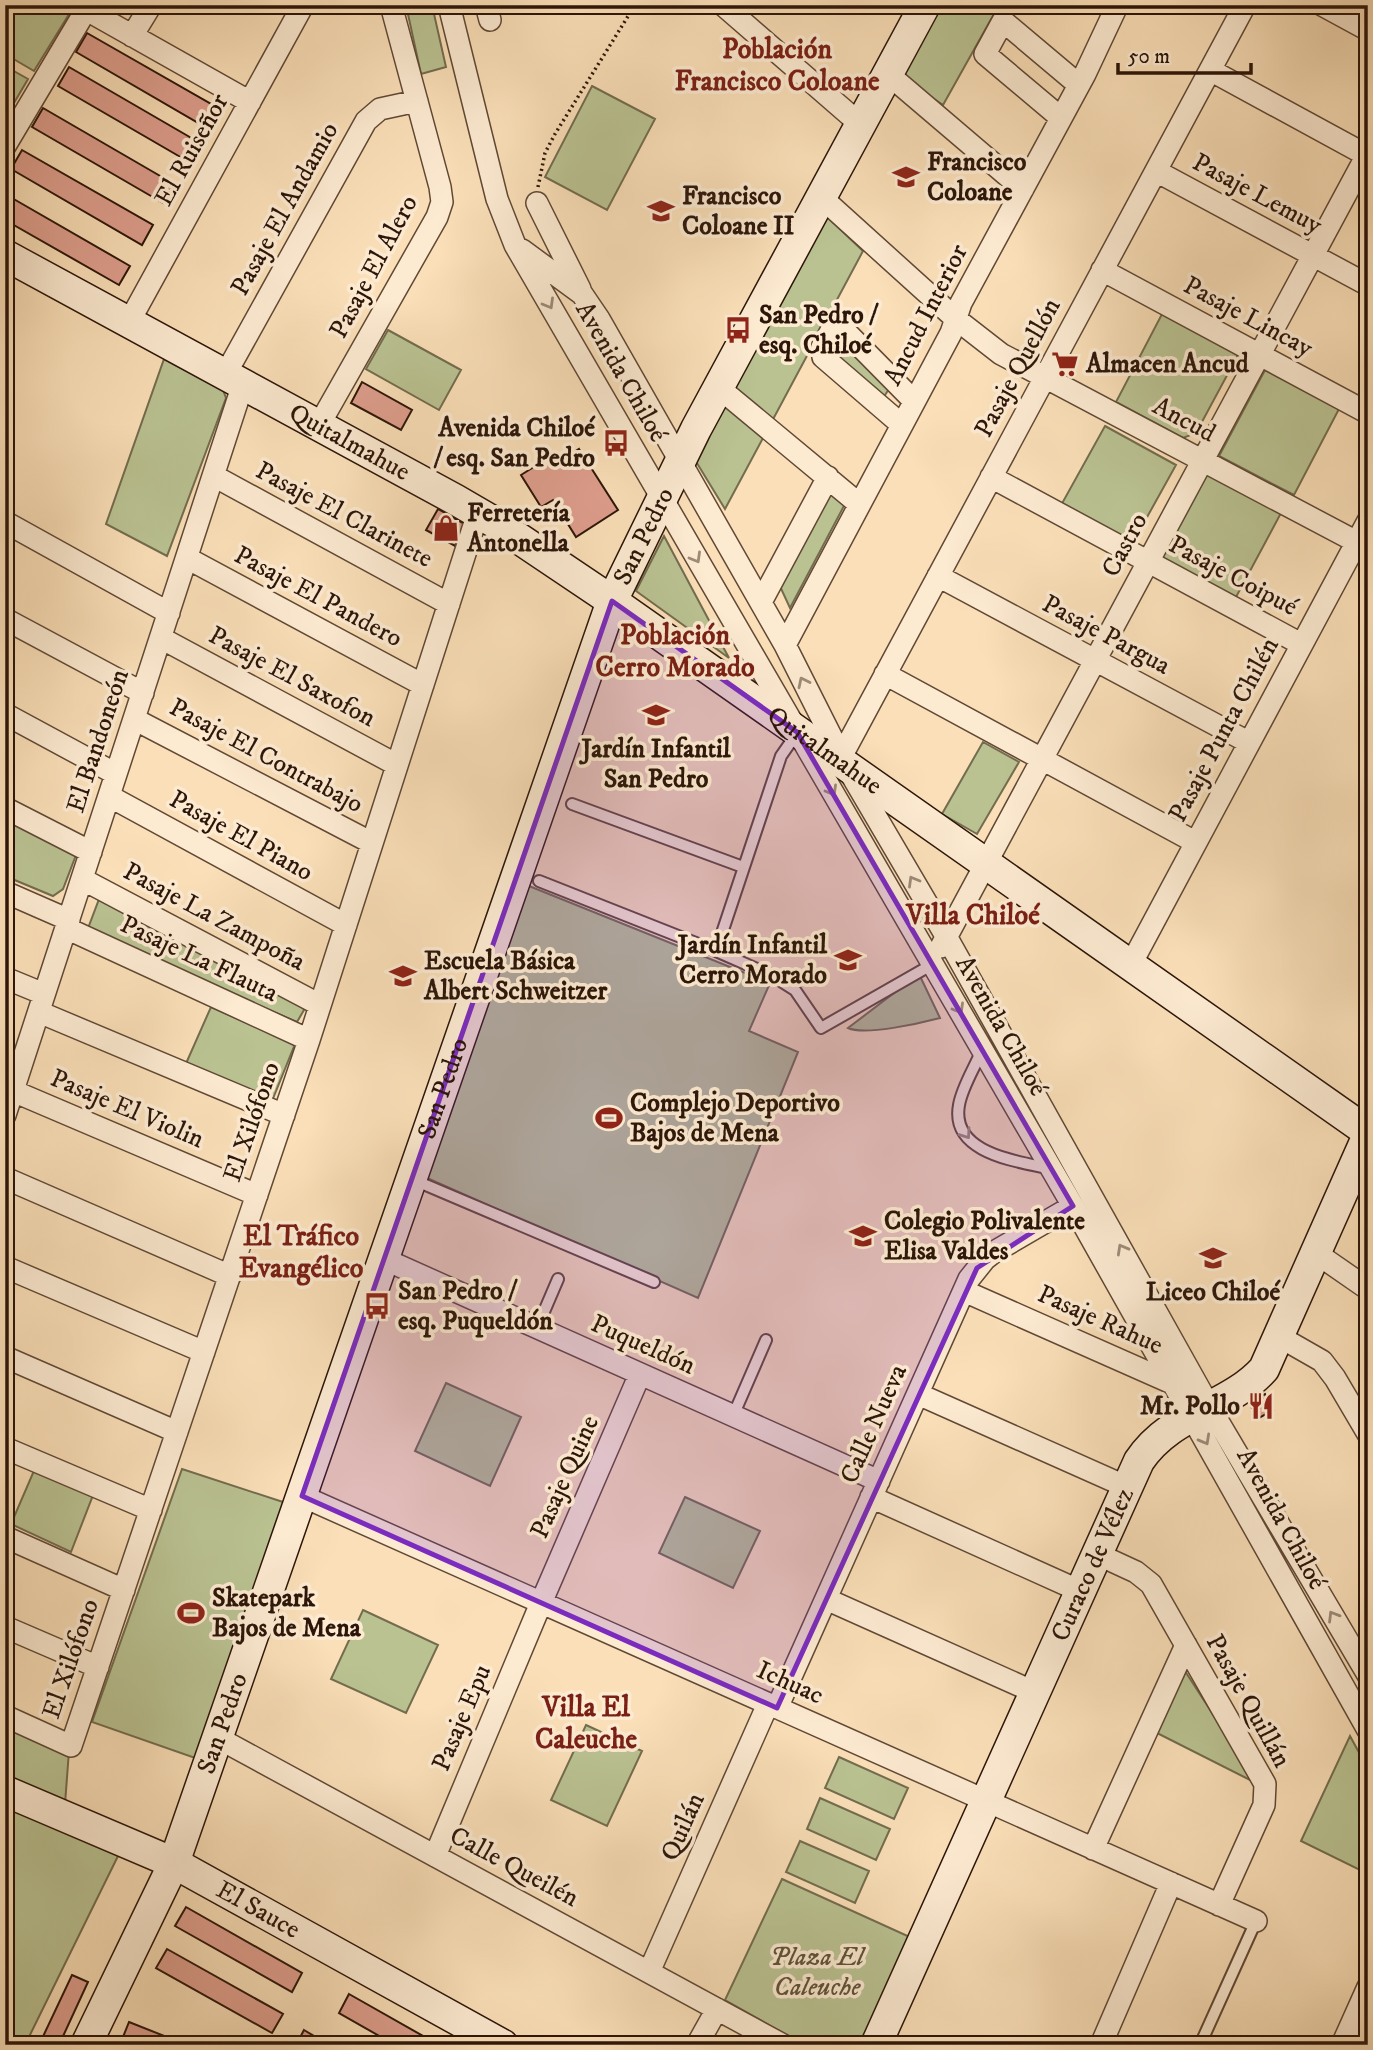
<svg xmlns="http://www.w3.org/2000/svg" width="1373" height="2050" viewBox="0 0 1373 2050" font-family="'IM FELL DW Pica',serif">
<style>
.green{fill:#bac292;stroke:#736c4e;stroke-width:2}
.building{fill:#de9e8d;stroke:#2c1509;stroke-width:2}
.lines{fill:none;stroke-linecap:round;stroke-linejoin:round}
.lane-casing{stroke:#604835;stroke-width:14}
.street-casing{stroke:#604835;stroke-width:24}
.secondary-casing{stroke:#2c1509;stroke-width:33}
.path{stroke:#2c1509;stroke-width:3.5;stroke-dasharray:2 3.5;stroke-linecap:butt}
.lane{stroke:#fcead1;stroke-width:10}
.street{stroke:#fcead1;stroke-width:21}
.secondary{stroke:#fcead1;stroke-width:30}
.oneway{stroke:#9e8a77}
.marked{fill:#7b2cbf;fill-opacity:0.2;stroke:#7b2cbf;stroke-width:5;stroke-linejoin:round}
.labels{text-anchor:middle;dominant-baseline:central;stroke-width:7;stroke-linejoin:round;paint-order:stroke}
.street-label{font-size:26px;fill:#2c1509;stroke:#fcead1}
.poi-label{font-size:26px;font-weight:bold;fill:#2c1509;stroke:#fcead1;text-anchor:start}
.park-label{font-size:26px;font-style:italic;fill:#5e5239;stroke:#fcead1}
.neighbourhood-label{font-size:28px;font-weight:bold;fill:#7a1f14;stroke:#fcead1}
</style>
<rect width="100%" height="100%" fill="#fadfb8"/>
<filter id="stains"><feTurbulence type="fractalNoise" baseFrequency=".00286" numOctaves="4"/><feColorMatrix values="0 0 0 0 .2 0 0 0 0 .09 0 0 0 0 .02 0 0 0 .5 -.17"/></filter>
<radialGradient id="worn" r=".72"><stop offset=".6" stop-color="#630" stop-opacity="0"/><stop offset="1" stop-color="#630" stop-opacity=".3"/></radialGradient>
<path class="green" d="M5,5H60L71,11L34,71L5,54Z
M406,5H432L446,67L421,74Z
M939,5H999L943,105L900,76Z
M5,66L28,79L7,115L5,114Z
M592,86L655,119L607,210L545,177Z
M822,212L863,251L725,509L692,455Z
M1162,314L1238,355L1196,433L1183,438L1116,402Z
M388,330L461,370L439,410L366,369Z
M837,337L891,386L881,401L827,354Z
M164,359L223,390L226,398L167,556L106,524Z
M1265,370L1339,409L1294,495L1219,456Z
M1105,426L1176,465L1131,546L1060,507Z
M1207,474L1281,513L1235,599L1161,560Z
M830,489L845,504L790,608L778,582Z
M664,536L729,658L636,591Z
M983,742L1019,762L977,834L942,814Z
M5,819L76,855L63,889L53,896L5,876Z
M529,886L770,983L749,1031L798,1052L698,1298L427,1178Z
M101,894L300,1001L304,1010L297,1022L87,931Z
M919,974L940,1018C921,1023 865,1036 848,1028Z
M211,1007L295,1044L272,1101L184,1068Z
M446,1383L521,1417L490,1486L415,1451Z
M36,1466L95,1490L71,1552L11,1524Z
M182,1469L289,1504L198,1759L92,1722Z
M685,1497L760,1531L733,1588L659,1553Z
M363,1610L438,1645L406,1713L331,1679Z
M1183,1668L1251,1773L1250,1780L1153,1731Z
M5,1725L69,1751L65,1804L5,1778Z
M586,1725L642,1751L607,1826L551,1800Z
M1350,1736L1368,1769V1874L1301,1841Z
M839,1757L908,1788L894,1819L825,1788Z
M820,1798L890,1829L876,1860L807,1829Z
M5,1804L119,1854L25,2045H5Z
M800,1841L869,1871L855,1903L786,1872Z
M782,1879L912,1938L860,2045H804L725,2000Z"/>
<path class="building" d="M87,33L218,108L207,128L76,52Z
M69,67L200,143L189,162L58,86Z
M43,108L174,184L163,203L32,127Z
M22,150L153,225L142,245L11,169Z
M5,194L130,266L119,285L5,220Z
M362,382L412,410L401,430L351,403Z
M579,449L618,510L576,537L553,500L541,507L521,475L553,455L557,463Z
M438,509L466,525L455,546L426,530Z
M1265,1394L1273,1410L1257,1419L1249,1402Z
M186,1907L302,1973L292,1992L175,1926Z
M167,1949L283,2014L272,2033L156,1968Z
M72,1975L88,1982L59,2045H39Z
M349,1994L439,2045H395L339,2013Z
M129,2022L187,2045H128L121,2042Z
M304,2030L329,2045H296Z"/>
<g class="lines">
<defs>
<path id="lane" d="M797,733L781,756L716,951L773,976L795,990L821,1028L933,964
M572,804L743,867
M539,881L716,951
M982,1050C975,1067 962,1087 959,1105C950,1154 1018,1161 1051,1169
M414,1180L654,1282
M537,1328L558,1279
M733,1416L766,1340
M1200,2045L1256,1921"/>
<path id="street" d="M78,5L250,102
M449,5L497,199L515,245L1073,1206L1368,1730
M486,5L490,20
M723,5L860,124
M1322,5L1368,30
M132,36L151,5
M1210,70L1368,156
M888,74L1023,189
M1061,118L985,54L1003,21L1079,85
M5,146L86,10
M1156,171L1368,285
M821,197L956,319L1001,354L1368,548
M537,203L580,289
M522,250L582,294L599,319L785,645L845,764L946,936L1209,1406L1368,1675
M1102,270L1368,413
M129,322L303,5
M225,375L366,121L380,109L417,101
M718,387L859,504
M319,425L437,217L442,202L440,187L391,5
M902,425L823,357L822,347L832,329L839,327L844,330L914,401
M214,476L449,604
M991,477L1301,644
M5,522L169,613
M187,558L423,685
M938,576L1248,742
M761,602L828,477
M5,619L143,693
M161,638L397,765
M785,645L951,333L961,303L1085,74L1116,8L1114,5
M885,674L1195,842
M5,714L116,774
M134,719L372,843
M841,757L1245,5
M109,796L346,925
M5,808L91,852
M82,879L320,1005
M5,892L69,920
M66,928L309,1040
M941,947L1368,153
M1130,966L1368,521
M5,978L44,994
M39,1012L284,1115
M13,1091L257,1195
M5,1115L243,384
M5,1178L230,1276
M1316,1253L1368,1289
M384,1259L879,1481
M5,1267L204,1352
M964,1291L1174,1384
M1280,1337L1322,1361L1335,1378L1368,1434
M5,1357L177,1432
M918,1394L1127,1487
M5,1448L151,1510
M302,1496L1256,1921
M871,1497L1080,1591
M5,1537L124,1590
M1097,1554L1136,1572L1151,1584L1265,1784L1264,1805L1219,1905
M826,1599L1034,1692
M5,1627L98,1667
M777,1708L969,1279L985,1259L994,1252L1073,1206
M5,1716L71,1746L309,1040L478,513
M218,1738L783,2045
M1093,1849L1186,1645
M435,1856L541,1603L640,1374
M649,1972L768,1704
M697,2045L717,2009
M1101,2045L1171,1883
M1342,2045L1368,1987"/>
<g id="secondary">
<path id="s1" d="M5,255L456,500L499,525L612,601L1368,1132"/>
<path id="s2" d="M5,1791L174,1863L503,2045"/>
<path id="s3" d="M86,2045L174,1863L612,601L696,429L925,5"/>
<path id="s4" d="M876,2045L1139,1461C1171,1413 1229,1408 1264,1369L1368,1135"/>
</g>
</defs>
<use href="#lane" class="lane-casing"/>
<use href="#street" class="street-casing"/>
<use href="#secondary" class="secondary-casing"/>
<path class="path" d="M538,187L545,153L555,134L635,5"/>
<use href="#lane" class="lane"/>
<use href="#street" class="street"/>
<use href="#secondary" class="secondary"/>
</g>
<defs><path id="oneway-chevron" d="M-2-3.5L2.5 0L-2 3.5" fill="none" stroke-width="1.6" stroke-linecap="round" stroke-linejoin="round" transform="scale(1.75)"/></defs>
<g class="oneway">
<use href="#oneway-chevron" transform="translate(549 304) rotate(60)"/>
<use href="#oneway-chevron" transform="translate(696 558) rotate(60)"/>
<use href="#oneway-chevron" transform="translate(803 682) rotate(-116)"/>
<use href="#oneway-chevron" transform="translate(832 791) rotate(60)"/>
<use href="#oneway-chevron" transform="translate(913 881) rotate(-120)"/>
<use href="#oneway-chevron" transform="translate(959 1009) rotate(60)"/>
<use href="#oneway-chevron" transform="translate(966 1134) rotate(55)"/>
<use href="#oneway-chevron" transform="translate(1122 1249) rotate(-119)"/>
<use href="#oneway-chevron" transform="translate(1205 1440) rotate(61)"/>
<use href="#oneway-chevron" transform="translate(1333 1616) rotate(-121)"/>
</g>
<path class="marked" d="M612,601L797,732L1073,1206L977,1268L777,1708L302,1496Z"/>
<defs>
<symbol id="school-bare" viewBox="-9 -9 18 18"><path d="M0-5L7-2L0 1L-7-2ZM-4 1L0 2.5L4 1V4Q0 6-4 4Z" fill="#8f2418" stroke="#fcead1" stroke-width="2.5" paint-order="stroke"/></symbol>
<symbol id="bus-bare" viewBox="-9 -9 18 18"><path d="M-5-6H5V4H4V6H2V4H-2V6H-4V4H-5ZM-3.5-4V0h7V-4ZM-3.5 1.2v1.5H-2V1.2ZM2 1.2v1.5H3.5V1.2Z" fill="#8f2418" stroke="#fcead1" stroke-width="2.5" paint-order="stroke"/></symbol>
<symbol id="supermarket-bare" viewBox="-9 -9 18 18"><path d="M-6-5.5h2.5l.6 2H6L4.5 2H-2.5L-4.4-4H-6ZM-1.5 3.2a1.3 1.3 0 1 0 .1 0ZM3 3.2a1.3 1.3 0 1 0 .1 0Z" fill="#8f2418" stroke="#fcead1" stroke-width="2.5" paint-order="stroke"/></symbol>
<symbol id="shop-bare" viewBox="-9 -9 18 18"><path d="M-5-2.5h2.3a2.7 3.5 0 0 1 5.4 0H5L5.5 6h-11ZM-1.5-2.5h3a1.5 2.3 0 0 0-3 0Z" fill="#8f2418" stroke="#fcead1" stroke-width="2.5" paint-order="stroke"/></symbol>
<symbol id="stadium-bare" viewBox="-9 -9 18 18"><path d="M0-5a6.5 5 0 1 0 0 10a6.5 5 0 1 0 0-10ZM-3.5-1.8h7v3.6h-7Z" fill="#8f2418" stroke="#fcead1" stroke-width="2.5" paint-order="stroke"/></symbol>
<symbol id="restaurant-bare" viewBox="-9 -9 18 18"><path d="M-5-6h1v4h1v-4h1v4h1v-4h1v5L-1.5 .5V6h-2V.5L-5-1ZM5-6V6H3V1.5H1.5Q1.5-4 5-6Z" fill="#8f2418" stroke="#fcead1" stroke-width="2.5" paint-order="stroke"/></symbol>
</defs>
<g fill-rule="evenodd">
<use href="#school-bare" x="887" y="158" width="38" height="38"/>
<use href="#school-bare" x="642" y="192" width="38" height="38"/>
<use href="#bus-bare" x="719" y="311" width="38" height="38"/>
<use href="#supermarket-bare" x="1046" y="345" width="38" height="38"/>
<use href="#bus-bare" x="597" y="424" width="38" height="38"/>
<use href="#shop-bare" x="427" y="509" width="38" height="38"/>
<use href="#school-bare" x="637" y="696" width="38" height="38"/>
<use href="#school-bare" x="829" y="941" width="38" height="38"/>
<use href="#school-bare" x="384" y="957" width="38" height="38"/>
<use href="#stadium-bare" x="590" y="1099" width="38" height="38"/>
<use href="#school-bare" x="844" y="1217" width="38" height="38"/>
<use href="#school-bare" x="1194" y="1239" width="38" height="38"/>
<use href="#bus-bare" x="358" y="1287" width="38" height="38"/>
<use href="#restaurant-bare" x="1242" y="1387" width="38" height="38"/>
<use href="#stadium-bare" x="172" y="1594" width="38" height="38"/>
</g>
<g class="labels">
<g class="street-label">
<text transform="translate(192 150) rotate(-61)">El Ruiseñor</text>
<text transform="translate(1257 194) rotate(28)">Pasaje Lemuy</text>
<text transform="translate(285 209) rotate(-61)">Pasaje El Andamio</text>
<text transform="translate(374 267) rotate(-62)">Pasaje El Alero</text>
<text transform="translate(926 315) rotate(-63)">Ancud Interior</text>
<text transform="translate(1248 317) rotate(28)">Pasaje Lincay</text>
<text transform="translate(1018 368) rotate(-62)">Pasaje Quellón</text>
<text transform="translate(621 372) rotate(60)">Avenida Chiloé</text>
<text transform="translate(1184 420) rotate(28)">Ancud</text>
<text stroke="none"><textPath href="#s1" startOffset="392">Quitalmahue</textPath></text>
<text transform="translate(344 515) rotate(28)">Pasaje El Clarinete</text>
<text stroke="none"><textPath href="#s3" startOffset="1610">San Pedro</textPath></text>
<text transform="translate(1125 545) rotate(-62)">Castro</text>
<text transform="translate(1233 576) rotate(28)">Pasaje Coipué</text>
<text transform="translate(318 597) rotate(28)">Pasaje El Pandero</text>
<text transform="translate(1106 635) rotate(28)">Pasaje Pargua</text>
<text transform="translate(292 677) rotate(28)">Pasaje El Saxofon</text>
<text transform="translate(1224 730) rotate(-62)">Pasaje Punta Chilén</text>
<text transform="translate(98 741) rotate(-72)">El Bandoneón</text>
<text stroke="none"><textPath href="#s1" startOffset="959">Quitalmahue</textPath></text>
<text transform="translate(266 756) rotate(28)">Pasaje El Contrabajo</text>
<text transform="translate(241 836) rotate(29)">Pasaje El Piano</text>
<text transform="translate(214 917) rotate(28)">Pasaje La Zampoña</text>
<text transform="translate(199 959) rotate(25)">Pasaje La Flauta</text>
<text transform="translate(1001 1026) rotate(60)">Avenida Chiloé</text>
<text stroke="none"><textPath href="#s3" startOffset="1022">San Pedro</textPath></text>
<text transform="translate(127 1109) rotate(23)">Pasaje El Violin</text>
<text transform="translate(252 1122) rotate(-71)">El Xilófono</text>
<text transform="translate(1100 1320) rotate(24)">Pasaje Rahue</text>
<text transform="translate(643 1345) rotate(24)">Puqueldón</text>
<text transform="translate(874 1424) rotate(-66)">Calle Nueva</text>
<text transform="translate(565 1477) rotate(-66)">Pasaje Quine</text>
<text transform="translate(1281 1519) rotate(61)">Avenida Chiloé</text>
<text stroke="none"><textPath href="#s4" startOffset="527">Curaco de Vélez</textPath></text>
<text transform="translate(71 1659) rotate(-71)">El Xilófono</text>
<text transform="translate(790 1683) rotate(24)">Ichuac</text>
<text transform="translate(1248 1701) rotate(61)">Pasaje Quillán</text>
<text transform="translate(462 1718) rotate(-67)">Pasaje Epu</text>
<text stroke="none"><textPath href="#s3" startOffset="350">San Pedro</textPath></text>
<text transform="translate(683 1827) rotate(-66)">Quilán</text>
<text transform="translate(514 1867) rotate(28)">Calle Queilén</text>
<text stroke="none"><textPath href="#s2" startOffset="280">El Sauce</textPath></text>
</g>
<g class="poi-label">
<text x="927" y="162">Francisco<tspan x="927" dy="30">Coloane</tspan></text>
<text x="682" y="196">Francisco<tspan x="682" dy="30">Coloane II</tspan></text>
<text x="759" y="315">San Pedro /<tspan x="759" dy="30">esq. Chiloé</tspan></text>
<text x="1086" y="364">Almacen Ancud</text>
<text x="595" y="428" text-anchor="end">Avenida Chiloé<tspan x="595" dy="30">/ esq. San Pedro</tspan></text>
<text x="467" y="513">Ferretería<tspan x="467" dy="30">Antonella</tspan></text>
<text x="656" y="749" text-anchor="middle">Jardín Infantil<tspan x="656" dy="30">San Pedro</tspan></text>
<text x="827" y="945" text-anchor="end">Jardín Infantil<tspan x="827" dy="30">Cerro Morado</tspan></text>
<text x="424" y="961">Escuela Básica<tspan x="424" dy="30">Albert Schweitzer</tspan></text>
<text x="630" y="1103">Complejo Deportivo<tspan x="630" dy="30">Bajos de Mena</tspan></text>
<text x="884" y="1221">Colegio Polivalente<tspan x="884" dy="30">Elisa Valdes</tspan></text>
<text x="398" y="1291">San Pedro /<tspan x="398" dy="30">esq. Puqueldón</tspan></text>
<text x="1213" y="1292" text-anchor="middle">Liceo Chiloé</text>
<text x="1240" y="1406" text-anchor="end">Mr. Pollo</text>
<text x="212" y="1598">Skatepark<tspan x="212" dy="30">Bajos de Mena</tspan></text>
</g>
<g class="park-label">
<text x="817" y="1957">Plaza El<tspan x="817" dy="30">Caleuche</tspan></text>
</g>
<g class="neighbourhood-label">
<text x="777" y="49">Población<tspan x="777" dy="32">Francisco Coloane</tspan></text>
<text x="675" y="635">Población<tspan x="675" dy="32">Cerro Morado</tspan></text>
<text x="973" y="915">Villa Chiloé</text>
<text x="301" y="1236">El Tráfico<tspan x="301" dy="32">Evangélico</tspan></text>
<text x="586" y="1707">Villa El<tspan x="586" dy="32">Caleuche</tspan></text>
</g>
</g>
<rect width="1373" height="2050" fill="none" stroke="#fadfb8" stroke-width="28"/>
<rect x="7" y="7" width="1359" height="2036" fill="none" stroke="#2c1509" stroke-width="3.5"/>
<rect x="14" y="14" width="1345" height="2022" fill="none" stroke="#2c1509" stroke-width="2"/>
<path d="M1118 63v10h133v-10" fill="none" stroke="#2c1509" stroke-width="3.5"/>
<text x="1128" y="63" font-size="21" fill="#2c1509" stroke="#fcead1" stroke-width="5" paint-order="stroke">50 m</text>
<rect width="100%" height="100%" filter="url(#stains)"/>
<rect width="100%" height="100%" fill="url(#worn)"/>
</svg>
